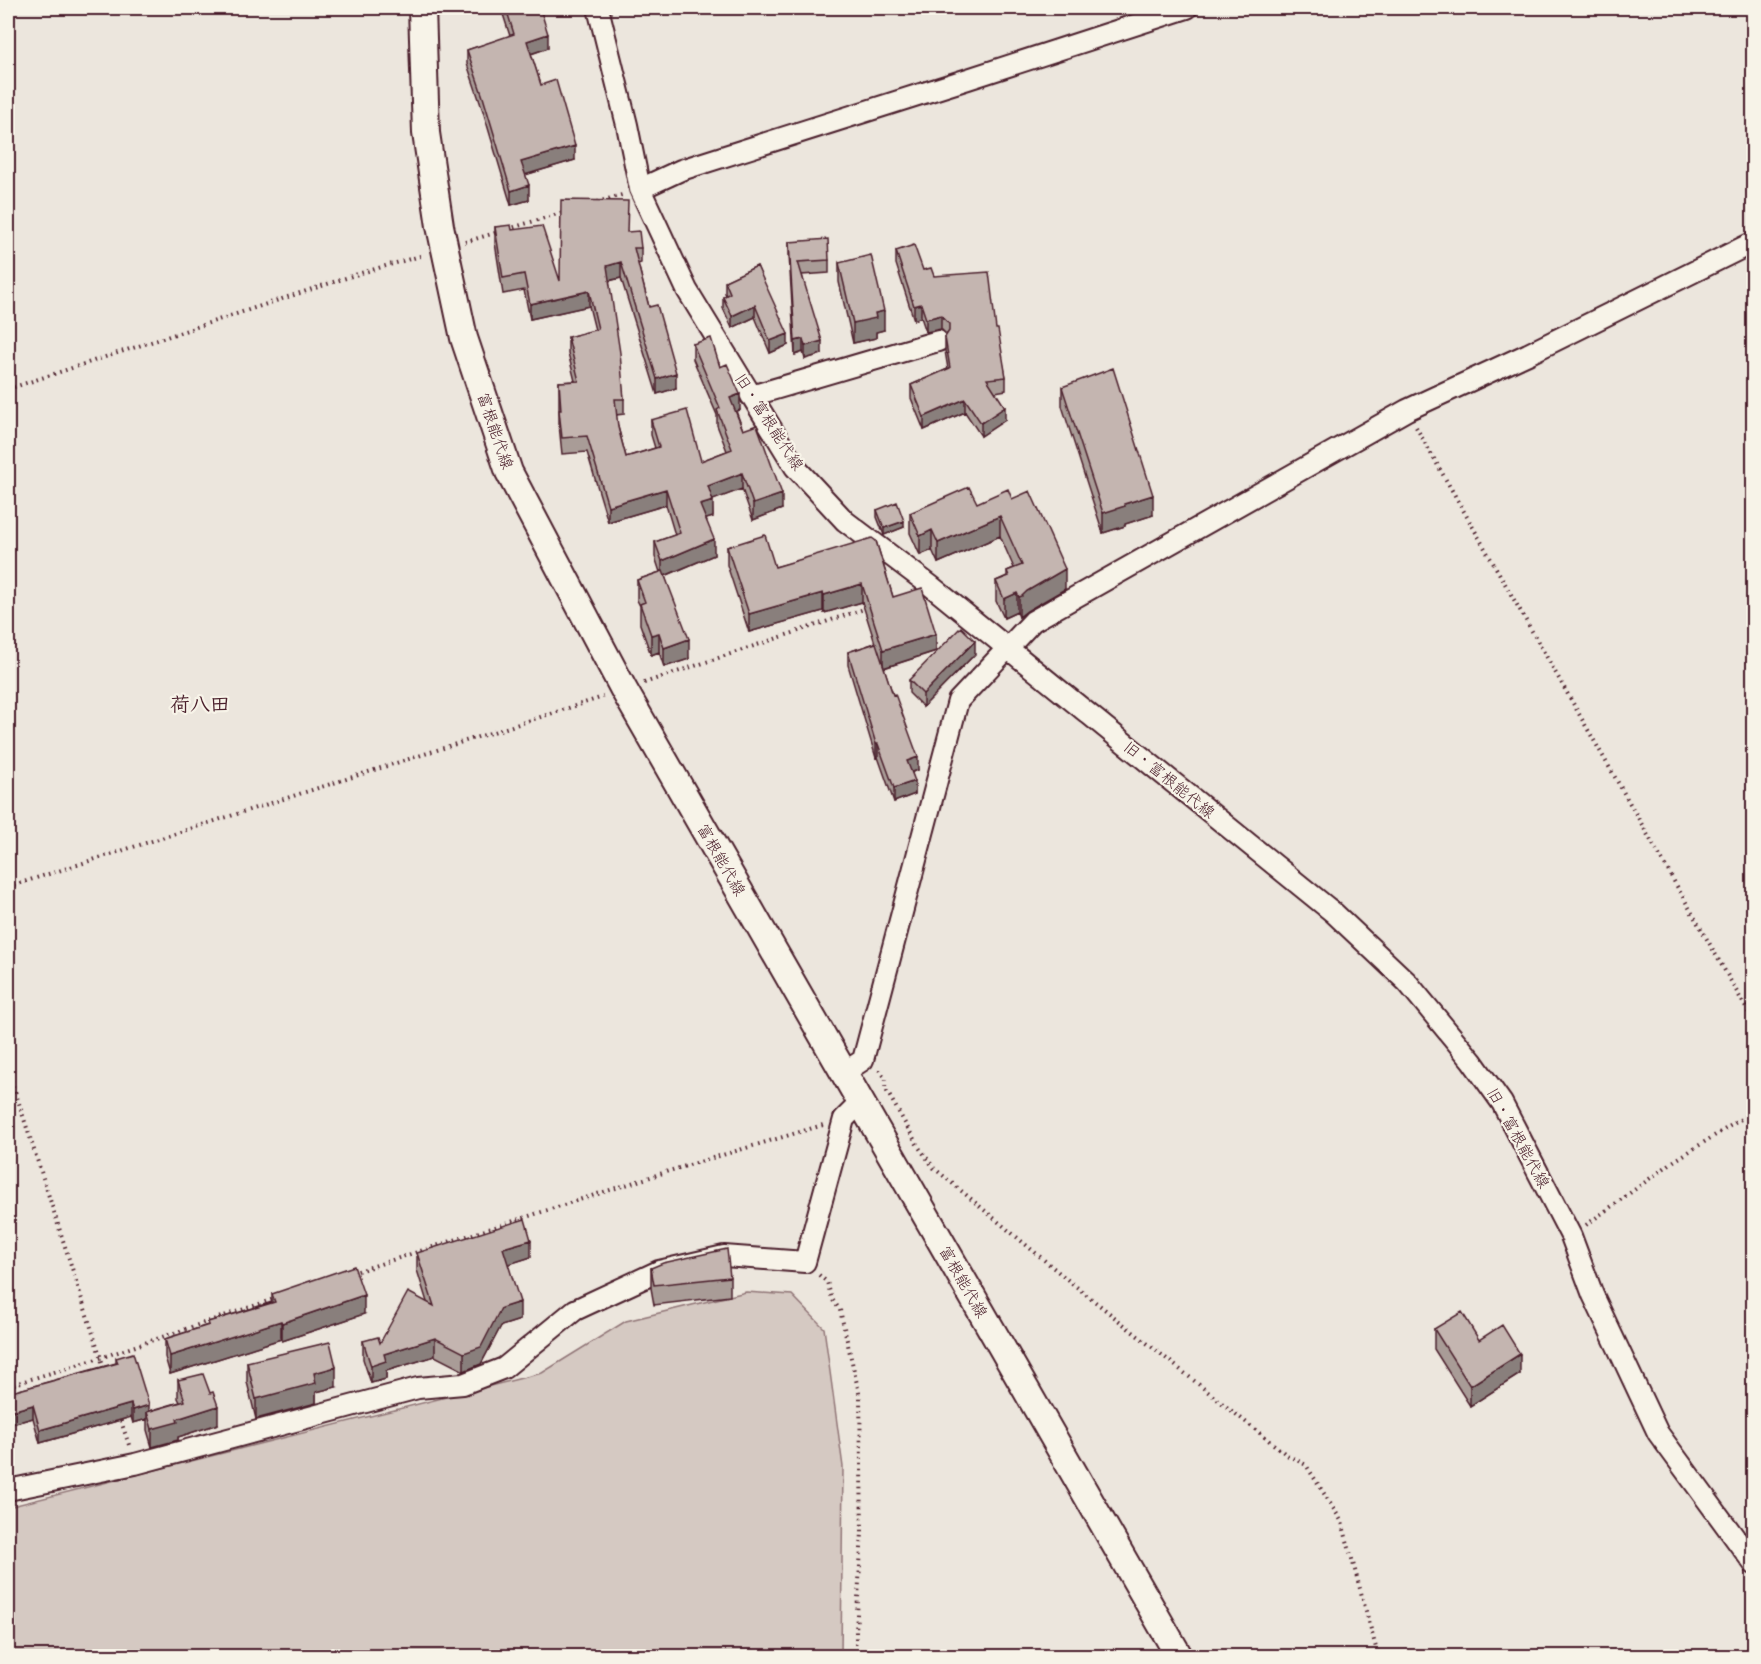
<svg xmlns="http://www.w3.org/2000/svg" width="1761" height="1664" viewBox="0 0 1761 1664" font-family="'Architects Daughter','Klee One',sans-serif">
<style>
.green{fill:#d5c9c2;stroke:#907476;stroke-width:1.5}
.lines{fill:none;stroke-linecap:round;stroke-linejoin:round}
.minor-casing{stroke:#4a1f2b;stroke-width:24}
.major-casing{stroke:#4a1f2b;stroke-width:30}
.path{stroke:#4a1f2b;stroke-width:4;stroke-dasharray:1.5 4.5;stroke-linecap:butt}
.minor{stroke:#f7f3e8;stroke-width:20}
.major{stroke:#f7f3e8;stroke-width:26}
.wall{fill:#a99c97;stroke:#4a1f2b;stroke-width:1.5}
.shaded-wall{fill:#897f7b;stroke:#4a1f2b;stroke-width:1.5}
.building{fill:#c4b5b0;stroke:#4a1f2b;stroke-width:1.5}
.labels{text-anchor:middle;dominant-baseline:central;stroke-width:4.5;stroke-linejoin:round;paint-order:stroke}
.street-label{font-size:16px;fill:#4a1f2b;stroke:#f7f3e8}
.quarter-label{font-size:20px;font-weight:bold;fill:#4a1f2b;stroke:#f7f3e8}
</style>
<rect width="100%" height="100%" fill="#ece6dd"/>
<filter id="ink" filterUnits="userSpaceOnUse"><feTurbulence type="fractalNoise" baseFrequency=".0167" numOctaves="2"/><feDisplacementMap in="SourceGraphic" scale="12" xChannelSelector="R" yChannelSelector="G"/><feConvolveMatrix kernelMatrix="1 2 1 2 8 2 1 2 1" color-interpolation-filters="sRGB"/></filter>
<g filter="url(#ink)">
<path class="green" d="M746,1292L792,1295L824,1328L843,1467L841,1656H8V1507L542,1373L626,1321Z"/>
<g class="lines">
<defs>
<path id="minor" d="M598,8L627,125L640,189L687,290L795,467L845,521L931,586L1334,913L1407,982L1472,1061L1502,1103L1571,1236L1593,1295L1658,1433L1754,1564
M640,189L681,170L968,79L1187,8
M751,396L938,341
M843,1073L863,1060L958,701L1033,621L1407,410L1528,354L1754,242
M8,1490L135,1464L418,1388L463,1384L504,1368L575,1310L659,1271L724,1256L805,1262L844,1119L860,1103"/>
<path id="major" d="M422,8L426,133L440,226L464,338L509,472L624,690L1179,1656"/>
</defs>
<use href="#minor" class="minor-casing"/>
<use href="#major" class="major-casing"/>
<path class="path" d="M597,202L622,195
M508,229L564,212
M465,242L498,232
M8,389L361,273L424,255
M1416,427L1754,1022
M644,683L867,608
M8,887L603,697
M8,1069L105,1371
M879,1070L886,1078L885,1088L918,1146L934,1168L1068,1280L1287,1455L1306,1465L1342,1522L1376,1648L1380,1656
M1586,1225L1674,1161L1754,1111
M352,1273L669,1171L823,1125
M819,1275L827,1282L832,1299L840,1310L860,1397L862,1532L856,1631V1656
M8,1386L100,1358L277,1298
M119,1415L129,1445"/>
<use href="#minor" class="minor"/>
<use href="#major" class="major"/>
</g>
<path class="wall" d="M501,8H540L548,48L531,54L541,85L575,160L525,175L529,200L511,205L483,111L467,64V50L510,36Z
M495,227L512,230L560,281L627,232L641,248V263L638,264L649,307L676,388L657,394L621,278L609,281L624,399V414L616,415L618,427L626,457L655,448L651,435V420L701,461L727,451L717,425V415L693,359V344L720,367L740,410L736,411L743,430L782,509L753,520L742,489L712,500L713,517L706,519L714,555L665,576L689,659L664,667L659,652L651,655L640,624V606L637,600V580L660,572L655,557V542L675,535L666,505L608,522L587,452L562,454L559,425V382L575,381L568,353V337L595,330L589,306L530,319L524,290L503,294L495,243Z
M789,242L829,260V273L802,275L822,354L805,359L803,352L795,355L789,255Z
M896,251L923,270L934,276L996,329L1006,377V390L995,392L1005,420L981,436L965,412L924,430L911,398V385L948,369L945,351V337L947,335L941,329L926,332L921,317L914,320L896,264Z
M839,263L884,330L876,332V338L853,343L839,282Z
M757,266L788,345L770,353L755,317L732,328L723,308V297L726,295L725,293V281Z
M1062,387L1153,515L1125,524V526L1103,533L1062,406Z
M1012,499L1065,589L1027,611L1022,615L1019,617L1017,612L1004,618L996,601V581L1007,576V571L1014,568L1000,536L938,563L932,550L920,555L910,533V513Z
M877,510L904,527L884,535L877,517Z
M876,541L893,597L936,651L884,668L918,770L912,772L915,794L894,802L878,757L876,758L848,665V652L875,643L862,602L824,613L823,611L749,632L727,565V547L775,567Z
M975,654L923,707L909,693V680Z
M417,1253L531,1257L508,1264L520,1320L501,1326L481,1364L464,1371L435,1356L386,1371V1379L371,1383L363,1359V1341L380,1343L427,1302L417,1270Z
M651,1268L730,1277V1296L654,1305L651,1288Z
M272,1294L364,1314L282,1341L281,1339L170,1374L165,1357V1339L208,1325V1322L272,1302Z
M1434,1329L1479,1340L1520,1374L1470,1406L1434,1349Z
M116,1358L149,1411L180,1402L178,1398V1380L218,1424L178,1437V1440L152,1447L147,1430V1419L133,1423L131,1417L40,1443L33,1418L8,1425V1393L116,1363Z
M247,1362L336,1387L316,1392V1403L256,1419L247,1382Z"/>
<path class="shaded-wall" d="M548,34V48L527,55V41Z
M575,146V160L521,176V162Z
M529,185V200L511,205V191Z
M621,262V278L607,281V266Z
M589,291V306L530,319V304Z
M921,304V317L914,320V306Z
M755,305V317L732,328V316Z
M884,311V330L876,332V338L853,343V323L875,313Z
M941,315V329L926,332V319Z
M788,334V345L770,353V341Z
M803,339V352L795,355V341Z
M822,341V354L805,359V346Z
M676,373V388L657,394V379Z
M740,394V410L730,414V398Z
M965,399V412L924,430V417Z
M1005,407V420L981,436V423Z
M742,473V489L708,502V486Z
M666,489V505L608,522V506Z
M782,494V509L753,520V504Z
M1153,495V515L1125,524V526L1103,533V513L1124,504Z
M713,501V517L700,521V505Z
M1000,516V536L938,563V543Z
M904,521V527L884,535V528Z
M932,530V550L920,555V536Z
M714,539V555L662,577V561Z
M1065,569V589L1027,611L1019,617V597L1027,591Z
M862,584V602L824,613V595Z
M823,593V611L749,632V614Z
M1017,593V612L1004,618V599Z
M659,633V652L651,655V635Z
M936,634V651L883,668V650Z
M689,639V659L664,667V648Z
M975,641V654L923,707V694Z
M876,744H878V757L876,758Z
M918,757V770L907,774V761Z
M915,781V794L894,802V788Z
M531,1240V1257L503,1266V1248Z
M364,1295V1314L282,1341V1323Z
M520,1302V1320L501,1326L481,1364L464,1371V1353L501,1308Z
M281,1321V1339L170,1374V1356Z
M435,1338V1356L386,1371V1379L371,1383V1366L384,1354Z
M1520,1354V1374L1470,1406V1386Z
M336,1367V1387L316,1392V1403L256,1419V1399L314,1373Z
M131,1404V1417L40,1443V1430Z
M33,1405V1418L8,1425V1412Z
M149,1405V1418L147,1412V1419L133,1423V1410Z
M218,1406V1424L178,1437V1440L152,1447V1429L177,1419Z"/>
<path class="building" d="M506,8H540L548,34L527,41L541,85L556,80L575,146L521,162L529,185L511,191L483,97L467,50L514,34Z
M561,200L628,201L627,232L639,231L641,248H634L649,307L657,305L676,373L657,379L621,262L607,266L620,353L624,399H615L618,427L626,457L659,447L651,420L687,410L701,461L732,449L717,410L720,408L693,344L711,338L720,367L727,364L740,394L730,398L743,430L757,425L782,494L753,504L742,473L708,486L713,501L700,505L714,539L662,561L655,542L680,533L666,489L608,506L587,436L562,438L559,410H561L559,382L579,381L568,337L598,329L589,291L530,304L524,274L503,278L495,227L511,225L512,230L542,226L560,281Z
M828,239L829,260L798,262L822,341L805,346L803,339L795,341L789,242Z
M914,245L923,270L931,268L934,276L989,272L996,329H998L1006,377L987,379L1005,407L981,423L965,399L924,417L911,385L950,368L945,337L949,331V324L941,315L926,319L921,304L914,306L896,251Z
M871,255L884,311L875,313L876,318L853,323L839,263Z
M757,266L788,334L770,341L755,305L732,316L723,297L730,293L725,281Z
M1113,368L1153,495L1124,504L1125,506L1103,513L1062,387Z
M969,487L977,503L1008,489L1012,499L1030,491L1065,569L1027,591L1022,596L1019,597L1017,593L1004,599L996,581L1009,576L1007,571L1022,565L1000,516L938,543L932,530L920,536L910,513Z
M897,502L904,521L884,528L877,510Z
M765,535L775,567L872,538L876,541L893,597L922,588L936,634L883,650L862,584L824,595L823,593L749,614L727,547Z
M663,571L689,639L664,648L659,633L651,635L640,604L645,602L637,580Z
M961,627L975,641L923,694L909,680Z
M876,643L893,695L895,694L918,757L907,761L915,781L894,788L878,744H876L848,652Z
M525,1219L531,1240L503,1248L520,1302L501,1308L481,1347L464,1353L435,1338L384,1354L386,1361L371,1366L363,1341L378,1337L380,1343L408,1292L434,1306L417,1253Z
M727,1249L730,1277L654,1285L651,1268L663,1263Z
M354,1266L364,1295L282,1323L281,1321L170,1356L165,1339L209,1325L208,1322L275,1302L272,1294Z
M1462,1312L1479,1340L1502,1325L1520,1354L1470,1386L1434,1329Z
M330,1342L336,1367L314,1373L316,1383L256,1399L247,1362Z
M133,1353L149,1405L133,1410L131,1404L40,1430L33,1405L8,1412V1393L118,1363L116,1358Z
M203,1374L210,1393L213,1392L218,1406L177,1419L178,1422L152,1429L147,1412L185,1401L178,1380Z"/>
</g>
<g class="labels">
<g class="street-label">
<text transform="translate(769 422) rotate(57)">旧・富根能代線</text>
<text transform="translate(495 431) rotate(71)">富根能代線</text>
<text transform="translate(1169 780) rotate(39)">旧・富根能代線</text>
<text transform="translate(721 860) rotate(60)">富根能代線</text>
<text transform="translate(1518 1138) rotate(61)">旧・富根能代線</text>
<text transform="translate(963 1282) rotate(60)">富根能代線</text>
</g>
<g class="quarter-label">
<text x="200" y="705">荷八田</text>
</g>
</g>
<rect width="1761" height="1664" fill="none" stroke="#f7f3e8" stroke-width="30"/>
<rect x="15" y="15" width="1731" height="1634" fill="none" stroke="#4a1f2b" stroke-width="2" filter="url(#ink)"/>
</svg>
